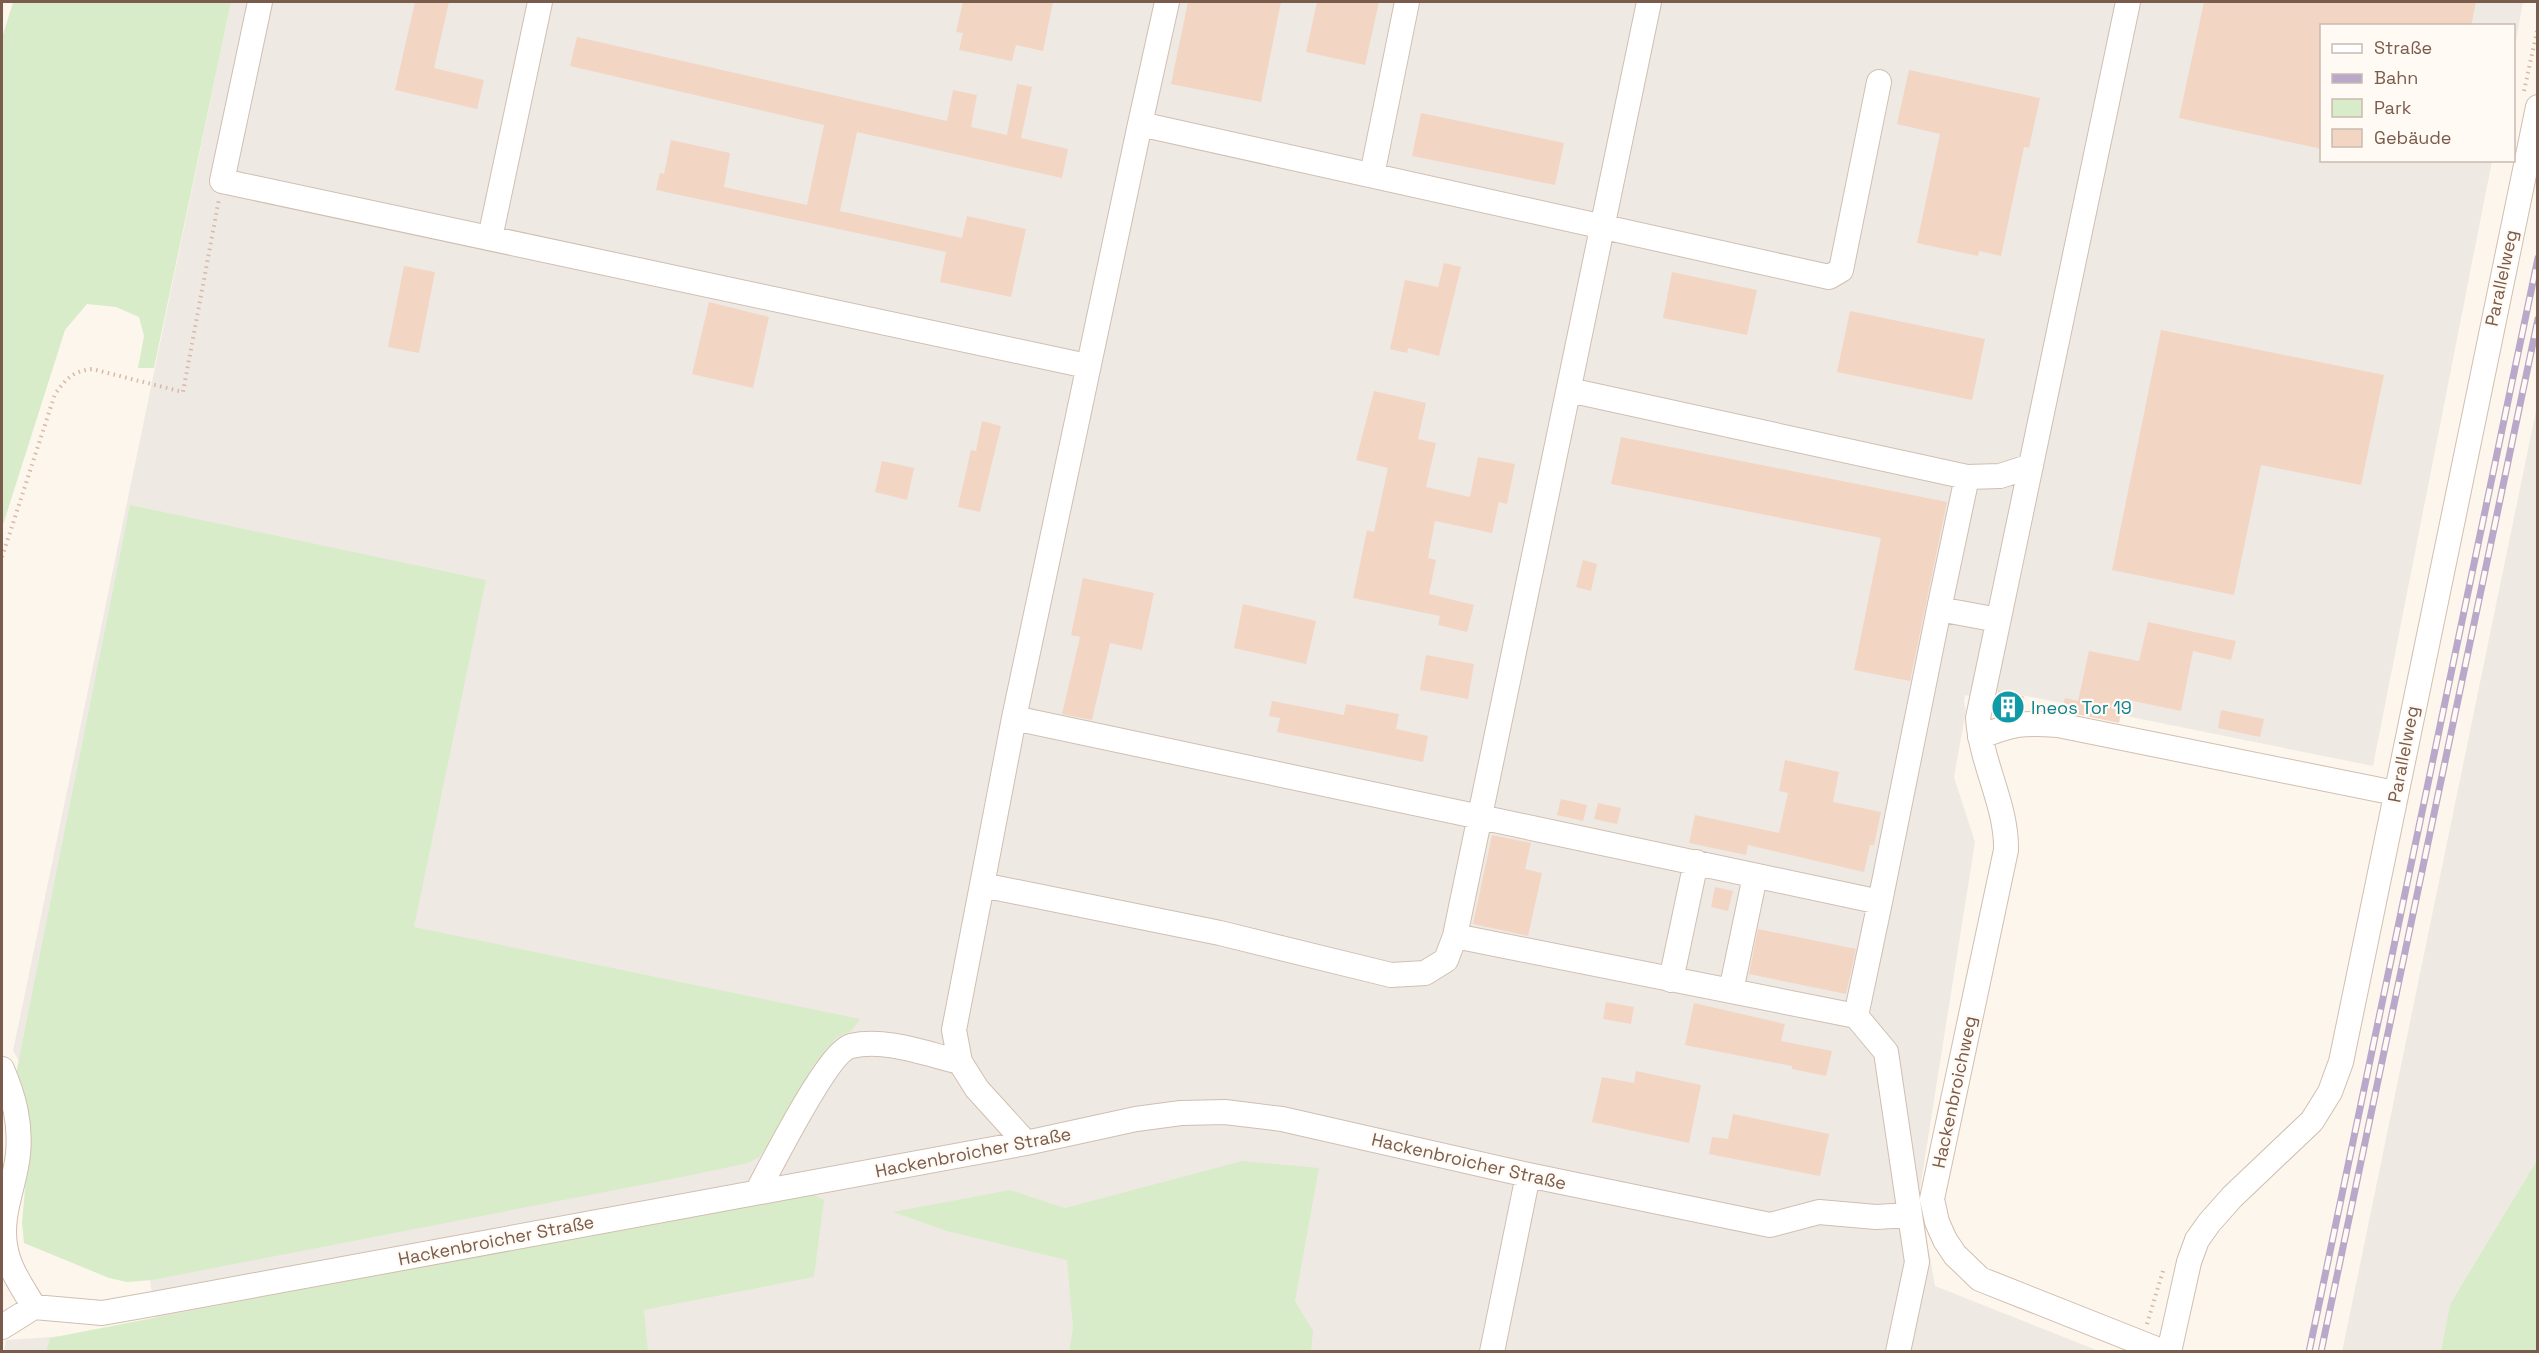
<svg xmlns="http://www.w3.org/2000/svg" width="2539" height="1353" viewBox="0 0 2539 1353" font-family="'Space Grotesk',sans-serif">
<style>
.industrial{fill:#efe9e4}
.green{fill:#d8ecc9}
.building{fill:#f3d5c3}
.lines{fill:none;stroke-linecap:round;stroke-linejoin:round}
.minor-casing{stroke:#d1beb0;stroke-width:26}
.path{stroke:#d9b8a5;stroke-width:4;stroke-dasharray:1.5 4.5;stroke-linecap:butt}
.minor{stroke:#fff;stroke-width:24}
.rail-casing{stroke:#b9a8c9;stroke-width:7}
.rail{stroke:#fffaf3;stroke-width:4.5;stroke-dasharray:14;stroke-linecap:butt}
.labels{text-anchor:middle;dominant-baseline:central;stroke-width:4.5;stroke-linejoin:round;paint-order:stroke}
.street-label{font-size:18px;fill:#7a5c4d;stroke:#fffaf3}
.culture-label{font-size:18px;fill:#0d838f;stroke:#fffaf3;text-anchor:start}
</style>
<rect width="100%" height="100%" fill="#fdf6ec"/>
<path class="industrial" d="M231,2H2523L2514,51V26H2322V160L2492,161L2373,766L1997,690L1994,701L1965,695L1964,702L1966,710L1954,777L1975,842L1919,1195L1935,1286L2099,1351L4,1352L6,1340L157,1330L149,1273L13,1051Z
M2537,406V1160L2450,1304L2441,1351L2342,1352Z"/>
<path class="green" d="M13,2H231L154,368H138L144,336L139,317L116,307L87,304L65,330L2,528V38Z
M130,505L486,580L414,927L860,1019L851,1031L836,1038L813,1066L769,1143L759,1157L748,1163L682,1177L152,1280L127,1282L109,1278L24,1243L22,1223L28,1156L16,1074Z
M2537,1160V1351H2441L2450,1304Z
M1242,1161L1319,1168L1295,1301L1313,1331L1311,1351H1069L1073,1329L1067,1260L947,1231L893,1212L1010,1190L1065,1208Z
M807,1191L824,1200L814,1277L644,1310L648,1351L46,1352L50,1338Z"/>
<path class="building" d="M415,2H449L434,68L484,80L477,109L395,90Z
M963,2H1053L1043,51L1016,45L1012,61L959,50L963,33L956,32Z
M1188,2H1281L1261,102L1171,84Z
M1317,2H1379L1365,65L1306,52Z
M2204,2H2476L2471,26H2322V149L2179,118Z
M577,37L947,121L953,90L977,95L971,127L1007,135L1017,84L1032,87L1021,138L1068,149L1062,178L857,132L840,211L962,238L967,216L1026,229L1011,297L940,282L946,252L656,190L660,173L664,174L671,140L730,153L724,187L807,205L824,125L570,66Z
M1909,70L2040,98L2029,148L2024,147L2001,256L1979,251L1978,256L1917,243L1940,134L1897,124Z
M1421,113L1564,143L1555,185L1412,156Z
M1444,263L1461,267L1439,356L1408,348L1407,353L1390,349L1405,280L1438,287Z
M404,266L435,272L419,353L388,347Z
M1672,272L1757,290L1747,335L1663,318Z
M709,302L769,317L753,388L692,374Z
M1850,311L1985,339L1972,400L1837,372Z
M2161,330L2384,375L2361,485L2261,465L2234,595L2112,570Z
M1374,391L1426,403L1418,439L1436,443L1426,487L1470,497L1478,457L1515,464L1507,504L1499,502L1492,533L1435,521L1428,558L1436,560L1429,594L1474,605L1467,632L1438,625L1440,616L1353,598L1367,530L1374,532L1388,468L1356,460Z
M982,421L1001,426L980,512L958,507L971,450L976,451Z
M1621,437L1947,502L1910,681L1854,670L1881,538L1611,484Z
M882,461L914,468L907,500L875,492Z
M1583,560L1597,564L1591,591L1576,587Z
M1083,578L1154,593L1142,650L1110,643L1092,720L1062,714L1080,637L1071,635Z
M1243,604L1316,621L1306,664L1234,648Z
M2148,622L2236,641L2231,660L2193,651L2181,711L2124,699L2119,723L2062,711L2065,698L2078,701L2089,651L2139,661Z
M1426,655L1474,664L1468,699L1420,690Z
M1998,690L2024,696L2021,710L2001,714L1994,713Z
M1272,701L1344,715L1346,704L1399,714L1396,729L1428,736L1423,762L1277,732L1280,718L1269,716Z
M2221,710L2264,719L2260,737L2218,728Z
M1785,760L1839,772L1833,802L1881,812L1874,845H1870L1864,872L1748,845L1746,855L1689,843L1695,815L1779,833L1788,793L1779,791Z
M1561,799L1587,805L1583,821L1557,815Z
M1598,803L1621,808L1617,824L1594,819Z
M1492,835L1531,843L1525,869L1542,873L1528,936L1473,924Z
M1715,887L1733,891L1728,911L1711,907Z
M1758,929L1856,949L1846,994L1749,974Z
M1606,1002L1634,1007L1631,1024L1603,1019Z
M1694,1003L1785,1024L1781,1041L1832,1051L1826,1076L1792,1069V1066L1685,1045Z
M1636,1071L1701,1085L1689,1143L1592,1122L1602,1077L1634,1083Z
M1733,1114L1829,1134L1820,1176L1709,1154L1712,1137L1728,1139Z"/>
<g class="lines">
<defs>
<path id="minor" d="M260,2L222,181L1087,366
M1167,2L1140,124L1829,277L1841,270L1879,82
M2128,2L1978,718C1981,764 2007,805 2006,850L1932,1199L1937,1222L1945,1240L1955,1255L1980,1279L2164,1352
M1140,124L1014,718L982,885L1220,933L1391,975L1425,973L1446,960L1455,936L1649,2
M1372,175L1407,2
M490,238L540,2
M1569,390L1967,477L2000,476L2031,466
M1939,609L1967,477
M1014,718L1880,902L1939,609L1998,620
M1980,737C2012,724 2023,722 2058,725L2395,793
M982,885L954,1030L960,1062L977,1089L1026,1143
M1455,936L1856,1016L1886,1052L1917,1262L1898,1352
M1671,980L1696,862
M1731,991L1755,876
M1856,1016L1880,902
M2,1069C14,1097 21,1123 18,1154C15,1185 0,1213 5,1245C8,1268 23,1288 34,1307
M757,1192C771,1166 828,1052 851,1046C886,1038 926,1054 960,1062
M2,1327L34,1307L102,1313L153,1304L1026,1143L1136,1119L1181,1113L1225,1112L1282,1119L1528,1175L1770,1225L1819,1212L1876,1217L1910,1215
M1492,1352L1528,1175
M2169,1352L2189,1262L2197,1240L2209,1223L2232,1197L2312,1121L2330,1092L2341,1062L2538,107"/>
</defs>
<use href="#minor" class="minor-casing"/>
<path class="path" d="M2524,91L2538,27
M2,557L55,394C66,379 73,371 92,369L183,392L219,199
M2147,1324L2163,1271"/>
<use href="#minor" class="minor"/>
<defs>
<path id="rail" d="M2309,1352L2538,258
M2321,1352L2538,319"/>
</defs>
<use href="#rail" class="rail-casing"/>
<use href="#rail" class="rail"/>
</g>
<defs>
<symbol id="building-disc" viewBox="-11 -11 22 22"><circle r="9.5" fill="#0f9aa8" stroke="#fffaf3"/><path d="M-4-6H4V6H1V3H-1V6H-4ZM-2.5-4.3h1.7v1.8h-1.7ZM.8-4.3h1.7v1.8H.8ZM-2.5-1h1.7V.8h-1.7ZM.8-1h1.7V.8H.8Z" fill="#fff"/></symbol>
</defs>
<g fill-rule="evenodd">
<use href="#building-disc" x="1989" y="688" width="38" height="38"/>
</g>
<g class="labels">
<g class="street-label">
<text transform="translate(2501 278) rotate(-78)">Parallelweg</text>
<text transform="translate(2403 754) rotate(-79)">Parallelweg</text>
<text transform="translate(1954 1092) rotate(-78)">Hackenbroichweg</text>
<text transform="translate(973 1152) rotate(-11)">Hackenbroicher Straße</text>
<text transform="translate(1469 1161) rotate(13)">Hackenbroicher Straße</text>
<text transform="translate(496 1240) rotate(-11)">Hackenbroicher Straße</text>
</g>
<g class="culture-label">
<text x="2031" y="707">Ineos Tor 19</text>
</g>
</g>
<rect width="2539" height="1353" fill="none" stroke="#7a5c4d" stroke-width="6"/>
<rect x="2320" y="24" width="195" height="138" fill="#fffaf3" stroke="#cabbb1" stroke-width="1.5"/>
<rect x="2332" y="44" width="30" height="9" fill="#ffffff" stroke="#cabbb1" stroke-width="1.5"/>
<text x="2374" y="54" font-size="18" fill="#7a5c4d">Straße</text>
<rect x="2332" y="74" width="30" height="9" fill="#b9a8c9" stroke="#cabbb1" stroke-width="1.5"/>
<text x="2374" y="84" font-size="18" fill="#7a5c4d">Bahn</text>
<rect x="2332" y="99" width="30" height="18" fill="#d8ecc9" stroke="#cabbb1" stroke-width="1.5"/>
<text x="2374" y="114" font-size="18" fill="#7a5c4d">Park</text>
<rect x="2332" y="129" width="30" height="18" fill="#f3d5c3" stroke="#cabbb1" stroke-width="1.5"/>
<text x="2374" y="144" font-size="18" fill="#7a5c4d">Gebäude</text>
</svg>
